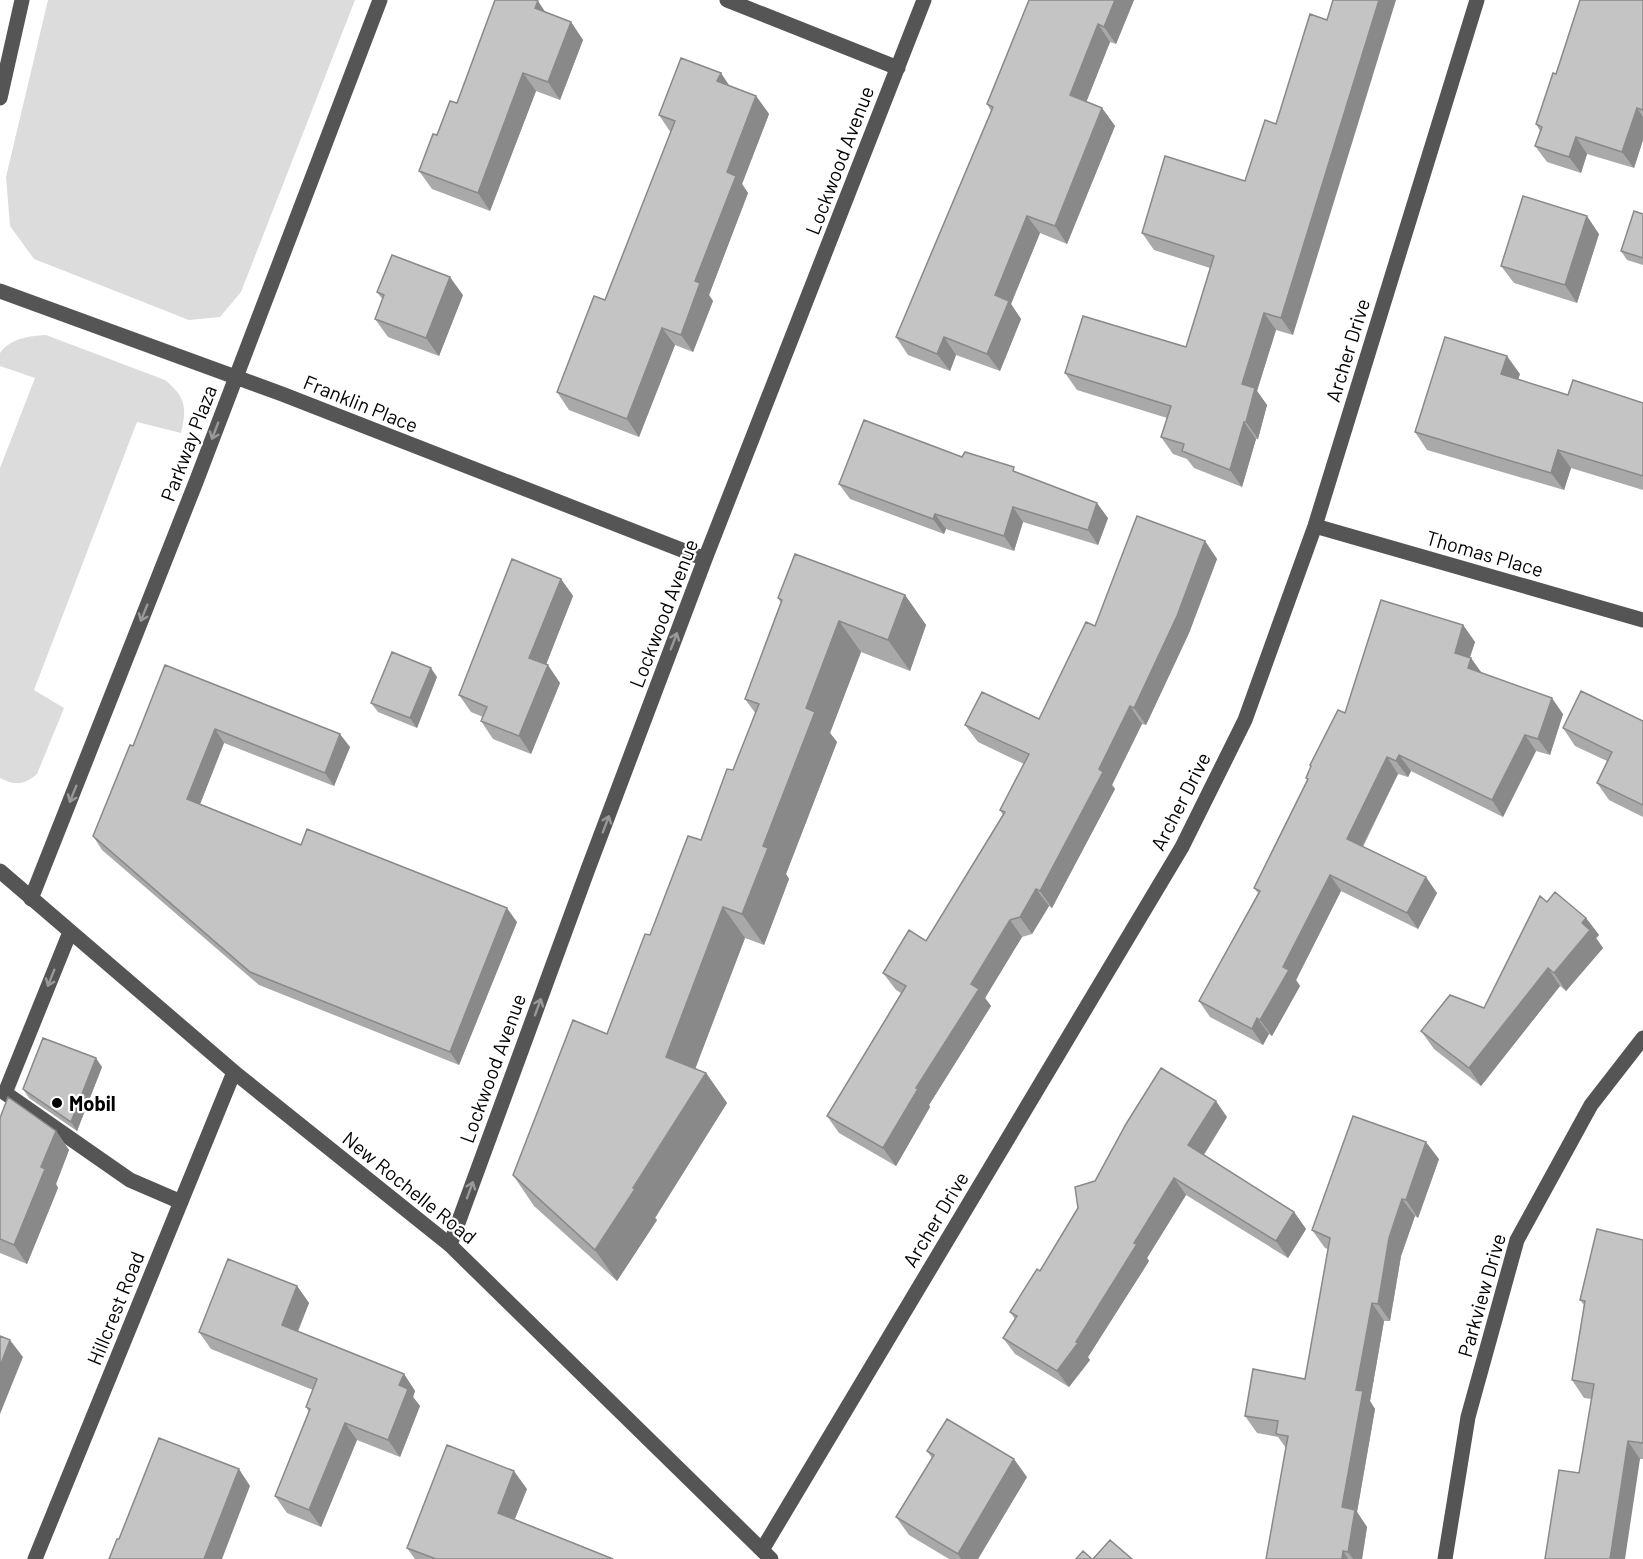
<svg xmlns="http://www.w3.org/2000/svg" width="1643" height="1559" viewBox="0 0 1643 1559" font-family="Barlow,sans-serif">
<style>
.green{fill:#dcdcdc}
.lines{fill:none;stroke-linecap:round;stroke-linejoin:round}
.minor{stroke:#555;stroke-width:15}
.wall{fill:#a9a9a9}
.shaded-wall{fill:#898989}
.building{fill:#c4c4c4;stroke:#898989;stroke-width:1.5}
.oneway{stroke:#999}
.poi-dot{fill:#000;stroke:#fff;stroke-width:2}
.labels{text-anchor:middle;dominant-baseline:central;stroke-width:4.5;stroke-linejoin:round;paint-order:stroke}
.street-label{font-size:20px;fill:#000;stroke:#fff}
.poi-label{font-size:20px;font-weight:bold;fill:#000;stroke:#fff;text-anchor:start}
</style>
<rect width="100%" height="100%" fill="#fff"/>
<path class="green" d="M48,0H355L241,292L220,317L189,320L34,259L10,226L6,177Z
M46,335L165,380C186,397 187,408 181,433L137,422L34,690L64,708L37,774C24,785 15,786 0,778V468L35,378L0,366V353C11,338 29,336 46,335Z"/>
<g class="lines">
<path class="minor" d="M727,0L898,68
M0,98L22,0
M0,291L282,394L705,559
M1315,526L1643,620
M0,871L234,1072L450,1245L771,1559
M31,899L196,482L380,0
M70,932L5,1093L130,1180L181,1202
M450,1245L588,869L705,559L924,0
M762,1550L1182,847L1245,720L1315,526L1477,0
M35,1559L234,1072
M1445,1559L1468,1417L1517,1240L1591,1105L1643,1038"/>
</g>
<path class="wall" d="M1029,0H1134L1116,44L1110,42L1086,102L1102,108L1115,126L1067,244L1040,233L1011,304L1021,319L1000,371L956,355L950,371L908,355L896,337L991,111L987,104Z
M1643,0V140L1634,168L1587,154L1581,173L1547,162L1535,146L1540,131L1536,124L1556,74Z
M546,13L571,22L583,40L560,100L536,91L490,211L432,189L419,171L437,135L457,103Z
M1327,20L1293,335L1276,330L1257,391L1267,405L1258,439H1256L1242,487L1194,468L1187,459L1173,454L1161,437L1167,418L1077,390L1065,373L1186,347L1210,268L1154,250L1142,233L1245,181L1276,124Z
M730,86L756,96L769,114L742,184L748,193L709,295L713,301L693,352L675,345L639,437L569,410L557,392L605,300L671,133L659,115Z
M1643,214V265L1627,260L1621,251Z
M1599,234L1577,303L1514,283L1501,266Z
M377,292L463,295L439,356L388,337L375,319L383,300Z
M1520,374L1518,379L1568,395L1643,403V490L1571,468L1564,490L1427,450L1415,432Z
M962,457L1018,473L1108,518L1098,545L1023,522L1014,551L946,529L944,534L850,499L839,484Z
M1205,541L1217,559L1189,633L1146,725L1142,724L1112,785L1115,789L1052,908L1049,906L1032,934L1022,937L985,998L991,1006L929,1105L930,1107L896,1166L839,1133L827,1116L901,993L896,990L883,973L926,941L1003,815L1000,810L1024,764L978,742L965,725L1039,719L1095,626Z
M561,579L573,596L546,664L560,683L531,754L493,739L481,721L483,717L471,712L459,695Z
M905,595L926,625L910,671L861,652L830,733L837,742L786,874L789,879L764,945L745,938L695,1068L706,1073L727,1103L655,1218L657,1220L617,1281L534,1206L513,1175L607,1034L650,935L701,840L733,770L756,714L745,699L781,603L778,598Z
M1463,625L1475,642L1470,657L1482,673L1563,714L1550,755L1536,751L1503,817L1411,771L1408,777L1398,774L1363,847L1437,893L1418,929L1341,891L1296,980L1300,986L1272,1036L1269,1034L1263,1045L1210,1017L1199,1001L1258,893L1254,888L1307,780L1306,778L1311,767L1310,765L1345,713Z
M165,665L350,747L334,786L224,743L200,804L301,845L517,922L459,1065L259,985L102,850L93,836L133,746Z
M437,677L417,728L378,712L371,703Z
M1643,721V817L1609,800L1597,783L1607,761L1575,746L1563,728Z
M1547,902L1586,918L1599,935L1596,938L1603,948L1566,991L1560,986L1481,1086L1434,1049L1421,1031L1484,1008Z
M102,1067L77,1131L29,1098L23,1089Z
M1227,1117L1204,1155L1294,1212L1306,1229L1288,1258L1186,1195L1147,1258L1149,1261L1088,1357L1090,1360L1069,1387L1015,1354L1003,1338L1015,1319L1010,1312L1040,1271L1095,1181Z
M0,1118L56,1131L69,1150L56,1184L58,1188L27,1264L0,1253Z
M1439,1159L1418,1218L1415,1216L1401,1256L1390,1321H1384L1370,1401L1375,1409L1357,1512L1367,1527L1362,1559H1266L1286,1448L1278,1437L1257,1433L1245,1416L1305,1379L1328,1249L1325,1248L1312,1230Z
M1643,1240V1459H1640L1579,1473L1592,1399L1584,1398L1572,1380L1584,1305L1580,1300Z
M297,1286L309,1303L298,1332L404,1374L415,1391L413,1397L420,1406L400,1457L357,1440L321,1527L287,1513L275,1496L309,1412L306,1407L313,1390L211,1349L199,1332Z
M927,1451L1027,1477L978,1559H949L909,1535L896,1517L932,1458Z
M527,1489L515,1519L614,1559H415L407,1548Z"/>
<path class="shaded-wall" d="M1115,0H1134L1116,44L1104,27Z
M1379,0H1396L1293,335L1281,318Z
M538,1L550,19L535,8Z
M571,22L583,40L560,100L548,82Z
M1098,24L1110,42L1082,113L1070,95Z
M523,73L536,91L490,211L478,193Z
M721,73L733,91L717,81Z
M756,96L769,114L742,184L748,193L709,295L713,301L693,352L681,335L695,281L727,172Z
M1102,108L1115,126L1067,244L1055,226Z
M1637,108L1643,117V140L1634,168L1622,152Z
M1576,137L1587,154L1581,173L1569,157Z
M1027,216L1040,233L1011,304L1021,319L1000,371L987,354L995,295Z
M1587,216L1599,234L1577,303L1565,285Z
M450,277L463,295L439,356L426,338Z
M1264,313L1276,330L1257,391L1267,405L1258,439L1246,422L1242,384Z
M662,328L675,345L639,437L627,419Z
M944,337L956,355L950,371L937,354Z
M1507,356L1520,374L1514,392L1501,374Z
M1244,422L1256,439L1242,487L1230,470Z
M1558,450L1571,468L1564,490L1551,473Z
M1097,503L1108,518L1098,545L1088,530Z
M1013,507L1023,522L1014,551L1004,536Z
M935,514L946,529L944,534L933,519Z
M1205,541L1217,559L1189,633L1146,725L1134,708Z
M561,579L573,596L542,675L529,658Z
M905,595L926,625L910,671L888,640Z
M839,621L861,652L830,733L837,742L786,874L789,879L764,945L742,914L763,846L806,708Z
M1463,625L1475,642L1466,669L1455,653Z
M1471,658L1482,674L1468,668Z
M548,665L560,683L531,754L519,736Z
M431,668L437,677L417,728L410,718Z
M1552,698L1563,714L1550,755L1538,739Z
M1130,706L1142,724L1112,785L1115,789L1052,908L1040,891Z
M215,729L224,743L197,812L187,799Z
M340,734L350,747L334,786L325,773Z
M1525,735L1536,751L1503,817L1492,800Z
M1399,755L1411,771L1408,777L1396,761Z
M1387,757L1398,774L1358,855L1347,839Z
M1330,875L1341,891L1296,980L1300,986L1272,1036L1260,1020L1283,967Z
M1426,877L1437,893L1418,929L1407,913Z
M1036,889L1049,906L1032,934L1020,917Z
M723,907L745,938L688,1088L666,1057Z
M507,908L517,922L459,1065L450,1052Z
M1586,918L1599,935L1596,938L1603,948L1566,991L1554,973L1582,923Z
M1010,920L1022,937L985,998L991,1006L929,1105L930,1107L896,1166L883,1148L971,984Z
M1548,968L1560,986L1481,1086L1469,1068Z
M1257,1018L1269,1034L1263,1045L1252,1029Z
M96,1058L102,1067L77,1131L71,1122Z
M706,1073L727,1103L655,1218L657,1220L617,1281L595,1250Z
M1216,1101L1227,1117L1199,1162L1188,1145Z
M56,1131L69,1150L56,1184L58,1188L27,1264L14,1245L41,1167Z
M1426,1142L1439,1159L1418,1218L1406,1200Z
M1174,1178L1186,1195L1147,1258L1149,1261L1088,1357L1090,1360L1069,1387L1057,1371L1076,1342L1134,1243Z
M1402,1199L1415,1216L1401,1256L1390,1321L1378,1304L1389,1238Z
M1294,1212L1306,1229L1288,1258L1276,1241Z
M297,1286L309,1303L293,1342L282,1325Z
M1372,1303L1384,1321L1370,1401L1375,1409L1357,1512L1367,1527L1362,1559H1353L1348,1552L1342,1507L1356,1390Z
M10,1340L23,1357L0,1414V1366Z
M404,1374L415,1391L413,1397L420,1406L400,1457L388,1440L399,1385Z
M345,1423L357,1440L321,1527L309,1510Z
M1628,1441L1640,1459L1625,1559H1610Z
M1014,1459L1027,1477L978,1559H961L958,1554Z
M239,1469L250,1486L222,1559H204Z
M514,1471L527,1489L510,1530L498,1513Z
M1343,1551L1348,1559H1342Z"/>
<path class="building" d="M495,0H535L538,1L535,8L571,22L548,82L523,73L478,193L419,171L433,134L437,135L450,101L457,103Z
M1029,0H1115L1104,27L1098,24L1070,95L1102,108L1055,226L1027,216L995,295L1009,301L987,354L944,337L937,354L896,337L993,107L987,104Z
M1333,0H1379L1281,318L1264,313L1242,384L1255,388L1246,422H1244L1230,470L1182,451L1184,444L1161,437L1171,406L1065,373L1083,316L1186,347L1214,256L1142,233L1165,156L1245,181L1265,120L1276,124L1310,14L1327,20Z
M1580,0H1643V110L1637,108L1622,152L1576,137L1569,157L1535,146L1542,127L1536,124L1553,73L1556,74Z
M681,58L721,73L717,81L756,96L727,172L736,176L695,281L700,283L681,335L662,328L627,419L557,392L594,296L605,300L675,121L659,115Z
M1523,196L1587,216L1565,285L1501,266Z
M1634,211L1643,214V258L1621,251Z
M392,255L450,277L426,338L375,319L384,295L377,292Z
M1445,337L1507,356L1501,374L1568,395L1573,380L1643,403V476L1558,450L1551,473L1415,432Z
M864,420L962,457L965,452L1014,467L1013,471L1097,503L1088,530L1013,507L1004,536L935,514L933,519L839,484Z
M1137,516L1205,541L1177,616L1134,708L1130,706L1099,769L1103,772L1040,891L1036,889L1020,917L1010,920L971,984L979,989L916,1088L918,1089L883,1148L827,1116L906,986L883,973L909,930L926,941L1005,812L1000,810L1029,754L965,725L982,692L1039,719L1086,622L1095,626Z
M795,554L905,595L888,640L839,621L806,708L815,712L763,846L768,848L742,914L723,907L666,1057L706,1073L633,1188L635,1189L595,1250L513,1175L573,1020L607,1034L645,934L650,935L688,836L701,840L727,769L733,770L759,704L745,699L782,600L778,598Z
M512,559L561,579L529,658L548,665L519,736L481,721L487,707L459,695Z
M1381,600L1463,625L1455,653L1471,658L1468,668L1552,698L1538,739L1525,735L1492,800L1399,755L1396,761L1387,757L1347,839L1426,877L1407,913L1330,875L1283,967L1289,970L1260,1020L1257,1018L1252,1029L1199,1001L1260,891L1254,888L1308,779L1306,778L1311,766L1310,765L1338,710L1345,713Z
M392,652L431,668L410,718L371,703Z
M165,665L340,734L325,773L215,729L187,799L301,845L307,829L507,908L450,1052L250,972L93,836L130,745L133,746Z
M1581,691L1643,721V805L1597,783L1612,752L1563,728Z
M1555,892L1586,918L1582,923L1590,930L1554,973L1548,968L1469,1068L1421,1031L1450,995L1484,1008L1540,896L1547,902Z
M43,1038L96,1058L71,1122L23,1089Z
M1161,1068L1216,1101L1188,1145L1294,1212L1276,1241L1174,1178L1134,1243L1137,1244L1076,1342L1078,1343L1057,1371L1003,1338L1017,1316L1010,1312L1037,1269L1040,1271L1078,1208L1075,1187L1095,1181L1126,1124Z
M8,1097L56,1131L41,1167L45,1169L14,1245L0,1239V1118Z
M1353,1116L1426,1142L1406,1200L1402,1199L1389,1238L1378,1304L1372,1303L1356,1390L1363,1391L1342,1507L1355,1510L1348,1552L1343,1551L1342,1559H1266L1288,1436L1276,1434L1278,1421L1245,1416L1253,1369L1305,1379L1330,1238L1312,1230Z
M1597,1229L1643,1240V1443L1628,1441L1610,1559H1545L1559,1470L1579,1473L1594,1384L1572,1380L1585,1301L1580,1300Z
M228,1259L297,1286L282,1325L404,1374L399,1385L408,1389L388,1440L345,1423L309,1510L275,1496L310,1409L306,1407L317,1379L199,1332Z
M0,1336L10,1340L0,1366Z
M947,1419L1014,1459L958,1554L896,1517L934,1455L927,1451Z
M159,1438L239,1469L204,1559H109L117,1539H119Z
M447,1445L514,1471L498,1513L613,1559H436L407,1548Z
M1110,1540L1132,1559H1093Z
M1083,1551L1092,1559H1076Z"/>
<defs><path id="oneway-shaft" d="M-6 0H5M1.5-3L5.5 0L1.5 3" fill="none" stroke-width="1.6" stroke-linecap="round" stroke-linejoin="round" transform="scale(1.5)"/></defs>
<g class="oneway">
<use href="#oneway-shaft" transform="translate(215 431) rotate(111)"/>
<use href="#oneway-shaft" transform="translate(144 613) rotate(112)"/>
<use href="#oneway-shaft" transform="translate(674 641) rotate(-69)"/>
<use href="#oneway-shaft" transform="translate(73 794) rotate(112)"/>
<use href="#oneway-shaft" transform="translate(606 824) rotate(-69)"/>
<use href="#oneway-shaft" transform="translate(51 978) rotate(112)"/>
<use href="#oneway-shaft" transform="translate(538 1007) rotate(-70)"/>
<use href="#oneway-shaft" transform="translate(470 1190) rotate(-70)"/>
</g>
<circle class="poi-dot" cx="57" cy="1103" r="6"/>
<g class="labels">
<g class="street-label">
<text transform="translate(839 160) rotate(-69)">Lockwood Avenue</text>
<text transform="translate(1347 350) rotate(-73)">Archer Drive</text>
<text transform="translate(361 403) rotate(22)">Franklin Place</text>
<text transform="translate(188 443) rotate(-69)">Parkway Plaza</text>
<text transform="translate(1485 553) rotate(16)">Thomas Place</text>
<text transform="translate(663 613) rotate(-69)">Lockwood Avenue</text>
<text transform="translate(1180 801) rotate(-63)">Archer Drive</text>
<text transform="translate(492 1068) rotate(-70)">Lockwood Avenue</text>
<text transform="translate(410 1187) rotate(39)">New Rochelle Road</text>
<text transform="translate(935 1219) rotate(-59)">Archer Drive</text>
<text transform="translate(1481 1295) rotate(-74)">Parkview Drive</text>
<text transform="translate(115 1308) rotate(-68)">Hillcrest Road</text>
</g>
<g class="poi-label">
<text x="69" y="1103">Mobil</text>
</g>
</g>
</svg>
